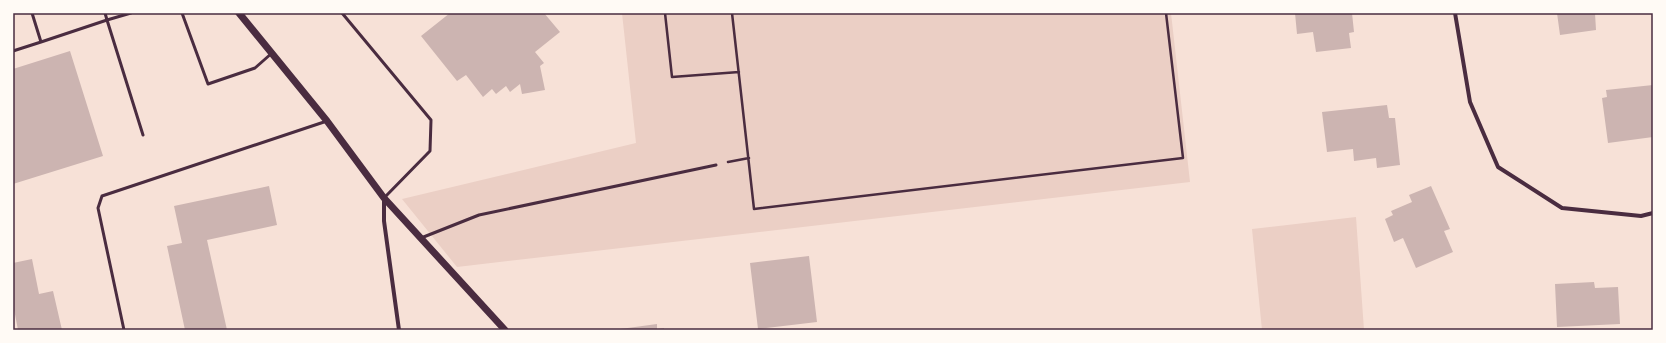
<svg xmlns="http://www.w3.org/2000/svg" width="1666" height="343" viewBox="0 0 1666 343" font-family="'Titillium Web',sans-serif">
<style>
.green{fill:#ebcfc5}
.building{fill:#ccb4b1}
.lines{fill:none;stroke-linecap:round;stroke-linejoin:round}
.path{stroke:#4a2c40;stroke-width:2.5}
.service{stroke:#4a2c40;stroke-width:3}
.minor{stroke:#4a2c40;stroke-width:4}
.tertiary{stroke:#4a2c40;stroke-width:7}
.neatline{fill:none;stroke:#4a2c40;stroke-width:1.5}
</style>
<rect width="100%" height="100%" fill="#f7e1d7"/>
<path class="green" d="M622,13H1171L1190,182L457,267L402,199L636,143Z
M1356,217L1364,330H1262L1252,229Z"/>
<path class="building" d="M450,13H544L560,32L535,52L544,63L540,66L545,90L522,94L520,84L510,92L506,86L496,94L492,89L483,97L466,75L457,81L421,36Z
M1295,13H1352L1354,32L1349,33L1351,48L1316,52L1313,32L1297,34Z
M1557,13H1595L1596,30L1560,35Z
M70,51L103,156L13,184V69Z
M1653,85V137L1608,143L1602,98L1607,97L1606,90Z
M1387,105L1389,118H1395L1400,165L1377,168L1376,158L1354,161L1353,149L1327,152L1322,112Z
M269,186L277,225L207,240L227,330H185L167,246L182,243L174,206Z
M1431,186L1450,229L1444,231L1453,252L1416,268L1403,238L1394,242L1385,219L1393,215L1391,211L1412,202L1409,195Z
M809,256L817,322L758,329L750,263Z
M32,259L39,294L53,291L62,330H18L13,304V263Z
M1594,282L1595,288L1618,287L1620,324L1557,327L1555,284Z
M657,324V329L664,328V330H613Z"/>
<g class="lines">
<path class="path" d="M665,13L672,77L739,72
M732,13L754,209L1183,158L1166,13
M728,162L749,158"/>
<path class="service" d="M32,13L41,42L107,20L143,135
M105,13L107,20L131,13
M182,13L208,84L255,68L272,53
M342,13L431,120L430,151L384,198
M13,51L41,42
M421,238L479,215L716,165
M124,330L98,208L102,196L327,121"/>
<path class="minor" d="M1455,13L1470,102L1498,167L1562,208L1641,216L1653,213
M384,199V221L399,330"/>
<path class="tertiary" d="M239,13L327,121L384,198L505,330"/>
</g>
<rect width="1666" height="343" fill="none" stroke="#fffaf5" stroke-width="28"/>
<rect x="14" y="14" width="1638" height="315" class="neatline"/>
</svg>
